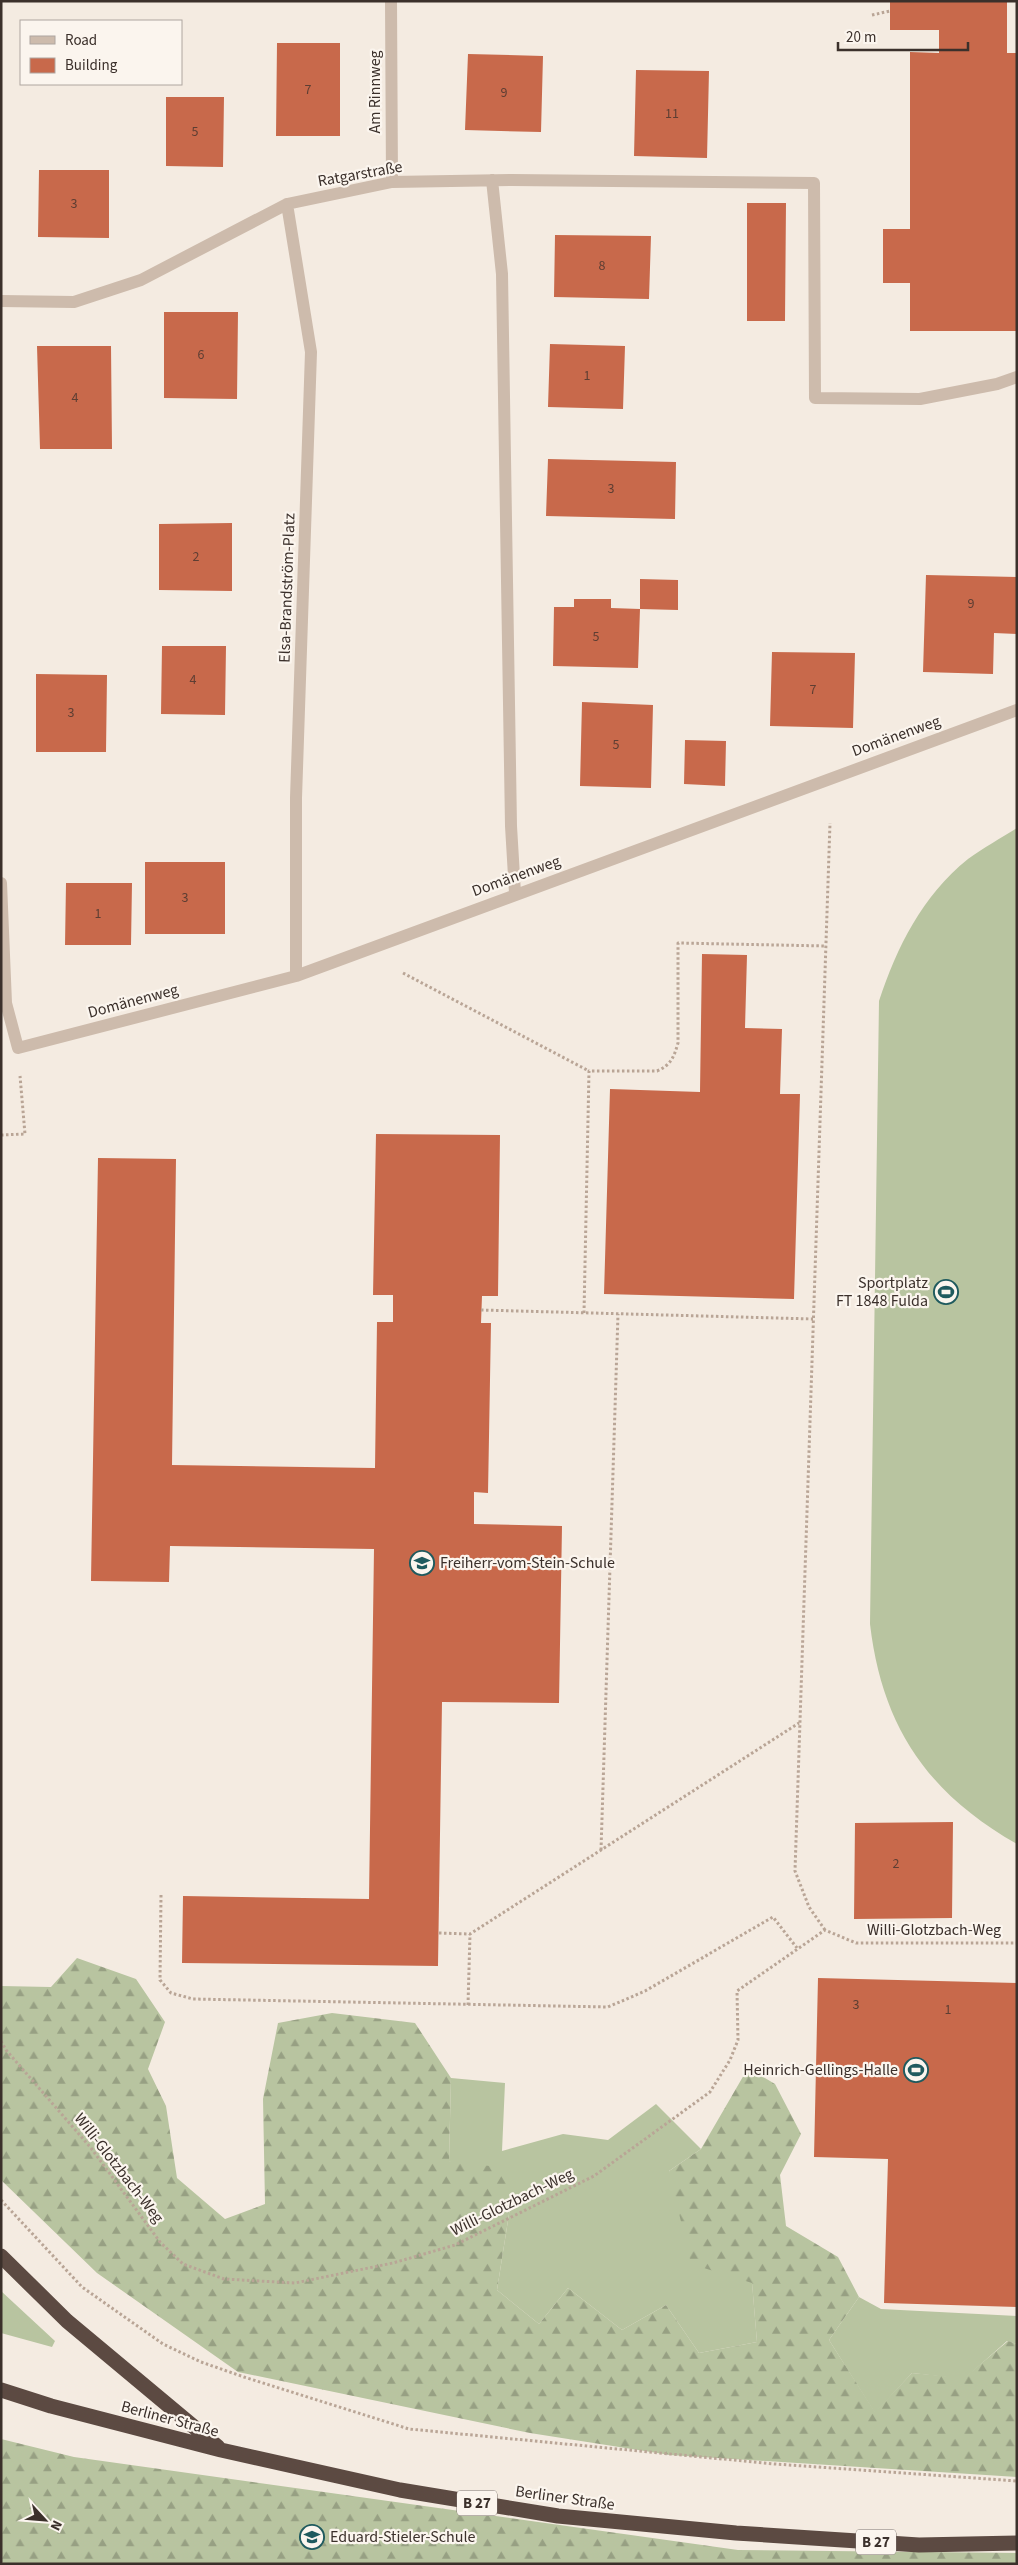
<svg xmlns="http://www.w3.org/2000/svg" width="1018" height="2565" viewBox="0 0 1018 2565" font-family="'Source Sans 3',sans-serif">
<style>
.grass{fill:#b8c4a0}
.forest{fill:url(#forest-firs)}
.building{fill:#c8694b}
.lines{fill:none;stroke-linecap:round;stroke-linejoin:round}
.path{stroke:#b9a596;stroke-width:3;stroke-dasharray:2.5 2.5;stroke-linecap:butt}
.minor{stroke:#cdbbac;stroke-width:12}
.highway{stroke:#5c4a42;stroke-width:15}
.labels{text-anchor:middle;dominant-baseline:central;stroke-width:4.5;stroke-linejoin:round;paint-order:stroke}
.number-label{font-size:14px;fill:#5e3e33}
.shield{fill:#fbf5ee;stroke:#756b66;stroke-width:1}
.shield-label{font-size:15px;font-weight:bold;fill:#3b302b}
.street-label{font-size:16px;fill:#3b302b;stroke:#fbf5ee}
.poi-label{font-size:16px;fill:#3b302b;stroke:#fbf5ee;text-anchor:end}
</style>
<defs>
<pattern id="forest-firs" width="22" height="20" patternUnits="userSpaceOnUse" patternTransform="scale(1.25)"><rect width="22" height="20" fill="#b8c4a0"/><path d="M5 1l3.5 6h-7zM16 11l3.5 6h-7z" fill="#97a083"/></pattern>
</defs>
<rect width="100%" height="100%" fill="#f4ebe1"/>
<path class="grass" d="M1017,828V1844C927,1793 882,1726 870,1624L879,1001C897,947 922,896 968,859C983,848 1001,838 1017,828Z
M451,2078L505,2083L502,2151L563,2134L608,2140L656,2104L701,2149L669,2171L752,2282L757,2342L699,2353L666,2305L622,2330L568,2288L539,2324L497,2290L512,2195L449,2161Z
M1,2291L55,2341L52,2347L1,2333Z
M859,2297L881,2309L1017,2316V2344L1007,2341L964,2379L912,2373L875,2413L829,2340Z"/>
<path class="forest" d="M77,1958L136,1979L165,2022L148,2069L166,2106L177,2178L225,2219L265,2204L263,2099L278,2023L332,2013L415,2023L451,2078L449,2161L506,2168L512,2195L497,2290L539,2324L568,2288L622,2330L666,2305L699,2353L757,2342L752,2283L691,2264L669,2171L701,2149L748,2068L775,2084L801,2134L780,2175L786,2226L838,2257L859,2297L829,2340L875,2412L912,2373L964,2378L1008,2341L1017,2344V2477L670,2455L530,2433L238,2372L97,2273L1,2180V1986L51,1987Z
M1,2439L74,2457L738,2550L1017,2553V2564H4L1,2561Z"/>
<path class="building" d="M890,1H1007V53H1017V331H910V283H883V229H910V52L939,53V30H890Z
M277,43H340V136H276Z
M468,54L543,56L541,132L465,130Z
M636,70L709,71L707,158L634,156Z
M166,97H224L223,167L166,166Z
M39,170H109V238L38,237Z
M747,203H786L785,321H747Z
M555,235L651,236L649,299L554,297Z
M164,312H238L237,399L164,398Z
M550,344L625,346L623,409L548,407Z
M37,346H111L112,449H40Z
M548,459L676,462L675,519L546,516Z
M232,523V591L159,590V524Z
M926,575L1017,577V634L994,633L993,674L923,672Z
M640,579L678,580V610L640,609Z
M574,599H611V608L640,609L638,668L553,666L554,607H574Z
M162,646H226L225,715L161,714Z
M772,652L855,653L853,728L770,726Z
M36,674L107,675L106,752H36Z
M582,702L653,705L651,788L580,786Z
M685,740L726,741L725,786L684,784Z
M145,862H225V934H145Z
M66,883H132L131,945H65Z
M702,954L747,955L745,1028L782,1029L780,1094H800L794,1299L604,1294L610,1089L700,1092Z
M376,1134L500,1135L498,1296H482L481,1323H491L488,1493L474,1492V1524L562,1526L559,1703L442,1702L438,1966L182,1963L183,1896L369,1899L374,1549L170,1546L169,1582L91,1581L98,1158L176,1159L172,1465L375,1468L377,1322H393V1295H373Z
M953,1822L952,1918L854,1919L855,1823Z
M818,1978L1017,1983V2307L884,2303L888,2159L814,2157Z"/>
<g class="lines">
<path class="path" d="M872,15L890,11
M403,973L589,1071
M1,1135L25,1134L20,1076
M481,1310L813,1319
M584,1313L589,1071H657C671,1065 674,1057 678,1043V943L826,946
M601,1850L618,1314
M161,1895L160,1980L171,1993L193,1999L608,2007L645,1991L773,1917L797,1948
M825,1930L809,1907L795,1871L830,823
M439,1933L470,1934L799,1723
M468,2005L470,1934
M1,2041L6,2050L91,2148L160,2242L183,2264L224,2279L295,2283L393,2263L455,2245L594,2176L710,2092L730,2060L738,2040L737,1991L825,1930L856,1943H1017
M1,2200L82,2287L163,2344L201,2362L244,2377L409,2429L775,2464L1017,2481"/>
<path class="minor" d="M391,1L392,182
M492,180L502,274L511,826L515,893
M287,204L311,352L296,798V976
M1,301L74,302L141,280L287,204L392,182L512,180L814,183L815,398L920,399L997,384L1017,377
M1,883L6,1003L18,1048L296,976L1017,710"/>
<path class="highway" d="M1,2256L67,2321L218,2447
M1,2390L51,2406L221,2450L400,2490L558,2516L736,2533L919,2545L1017,2543"/>
</g>
<defs>
<symbol id="stadium-ring" viewBox="-11 -11 22 22"><circle r="9.5" fill="#fbf5ee" stroke="#1f5a5e" stroke-width="1.5"/><path d="M0-5a6.5 5 0 1 0 0 10a6.5 5 0 1 0 0-10ZM-3.5-1.8h7v3.6h-7Z" fill="#1f5a5e"/></symbol>
<symbol id="school-ring" viewBox="-11 -11 22 22"><circle r="9.5" fill="#fbf5ee" stroke="#1f5a5e" stroke-width="1.5"/><path d="M0-5L7-2L0 1L-7-2ZM-4 1L0 2.5L4 1V4Q0 6-4 4Z" fill="#1f5a5e"/></symbol>
</defs>
<g fill-rule="evenodd">
<use href="#stadium-ring" x="932" y="1278" width="28" height="28"/>
<use href="#school-ring" x="408" y="1549" width="28" height="28"/>
<use href="#stadium-ring" x="902" y="2056" width="28" height="28"/>
<use href="#school-ring" x="298" y="2523" width="28" height="28"/>
</g>
<g class="labels">
<g class="number-label">
<text x="308" y="90">7</text>
<text x="504" y="93">9</text>
<text x="672" y="114">11</text>
<text x="195" y="132">5</text>
<text x="74" y="204">3</text>
<text x="602" y="266">8</text>
<text x="201" y="355">6</text>
<text x="587" y="376">1</text>
<text x="75" y="398">4</text>
<text x="611" y="489">3</text>
<text x="196" y="557">2</text>
<text x="971" y="604">9</text>
<text x="596" y="637">5</text>
<text x="193" y="680">4</text>
<text x="813" y="690">7</text>
<text x="71" y="713">3</text>
<text x="616" y="745">5</text>
<text x="185" y="898">3</text>
<text x="98" y="914">1</text>
<text x="896" y="1864">2</text>
<text x="856" y="2005">3</text>
<text x="948" y="2010">1</text>
</g>
<g class="shield">
<rect x="457" y="2490.5" width="40" height="25" rx="4"/>
<rect x="856" y="2529.5" width="40" height="25" rx="4"/>
</g>
<g class="shield-label">
<text x="477" y="2503">B 27</text>
<text x="876" y="2542">B 27</text>
</g>
<g class="street-label">
<text transform="translate(375 92) rotate(-90)">Am Rinnweg</text>
<text transform="translate(360 174) rotate(-10)">Ratgarstraße</text>
<text transform="translate(287 588) rotate(-88)">Elsa-Brandström-Platz</text>
<text transform="translate(896 736) rotate(-20)">Domänenweg</text>
<text transform="translate(516 876) rotate(-20)">Domänenweg</text>
<text transform="translate(133 1001) rotate(-15)">Domänenweg</text>
<text x="934" y="1930">Willi-Glotzbach-Weg</text>
<text transform="translate(119 2168) rotate(52)">Willi-Glotzbach-Weg</text>
<text transform="translate(512 2202) rotate(-26)">Willi-Glotzbach-Weg</text>
<text transform="translate(170 2419) rotate(15)">Berliner Straße</text>
<text transform="translate(565 2498) rotate(8)">Berliner Straße</text>
</g>
<g class="poi-label">
<text x="928" y="1283">Sportplatz<tspan x="928" dy="18">FT 1848 Fulda</tspan></text>
<text x="440" y="1563" text-anchor="start">Freiherr-vom-Stein-Schule</text>
<text x="898" y="2070">Heinrich-Gellings-Halle</text>
<text x="330" y="2537" text-anchor="start">Eduard-Stieler-Schule</text>
</g>
</g>
<rect width="1018" height="2565" fill="none" stroke="#3b302b" stroke-width="5"/>
<rect x="20" y="20" width="162" height="65" fill="#fbf5ee" stroke="#aea6a0"/>
<rect x="30" y="36" width="25" height="8" fill="#cdbbac" stroke="#aea6a0"/>
<text x="65" y="45" font-size="15" fill="#3b302b">Road</text>
<rect x="30" y="58" width="25" height="15" fill="#c8694b" stroke="#aea6a0"/>
<text x="65" y="70" font-size="15" fill="#3b302b">Building</text>
<g transform="translate(45 2520) rotate(116)" stroke="#fbf5ee" stroke-width="4" paint-order="stroke">
<path d="M0-4L9 19L0 12L-9 19Z" fill="#3b302b"/>
<text y="-8" font-size="14" font-weight="bold" text-anchor="middle" fill="#3b302b">N</text>
</g>
<path d="M838 42v8h130v-8" fill="none" stroke="#3b302b" stroke-width="2.5"/>
<text x="846" y="42" font-size="15" fill="#3b302b" stroke="#fbf5ee" stroke-width="4" paint-order="stroke">20 m</text>
</svg>
